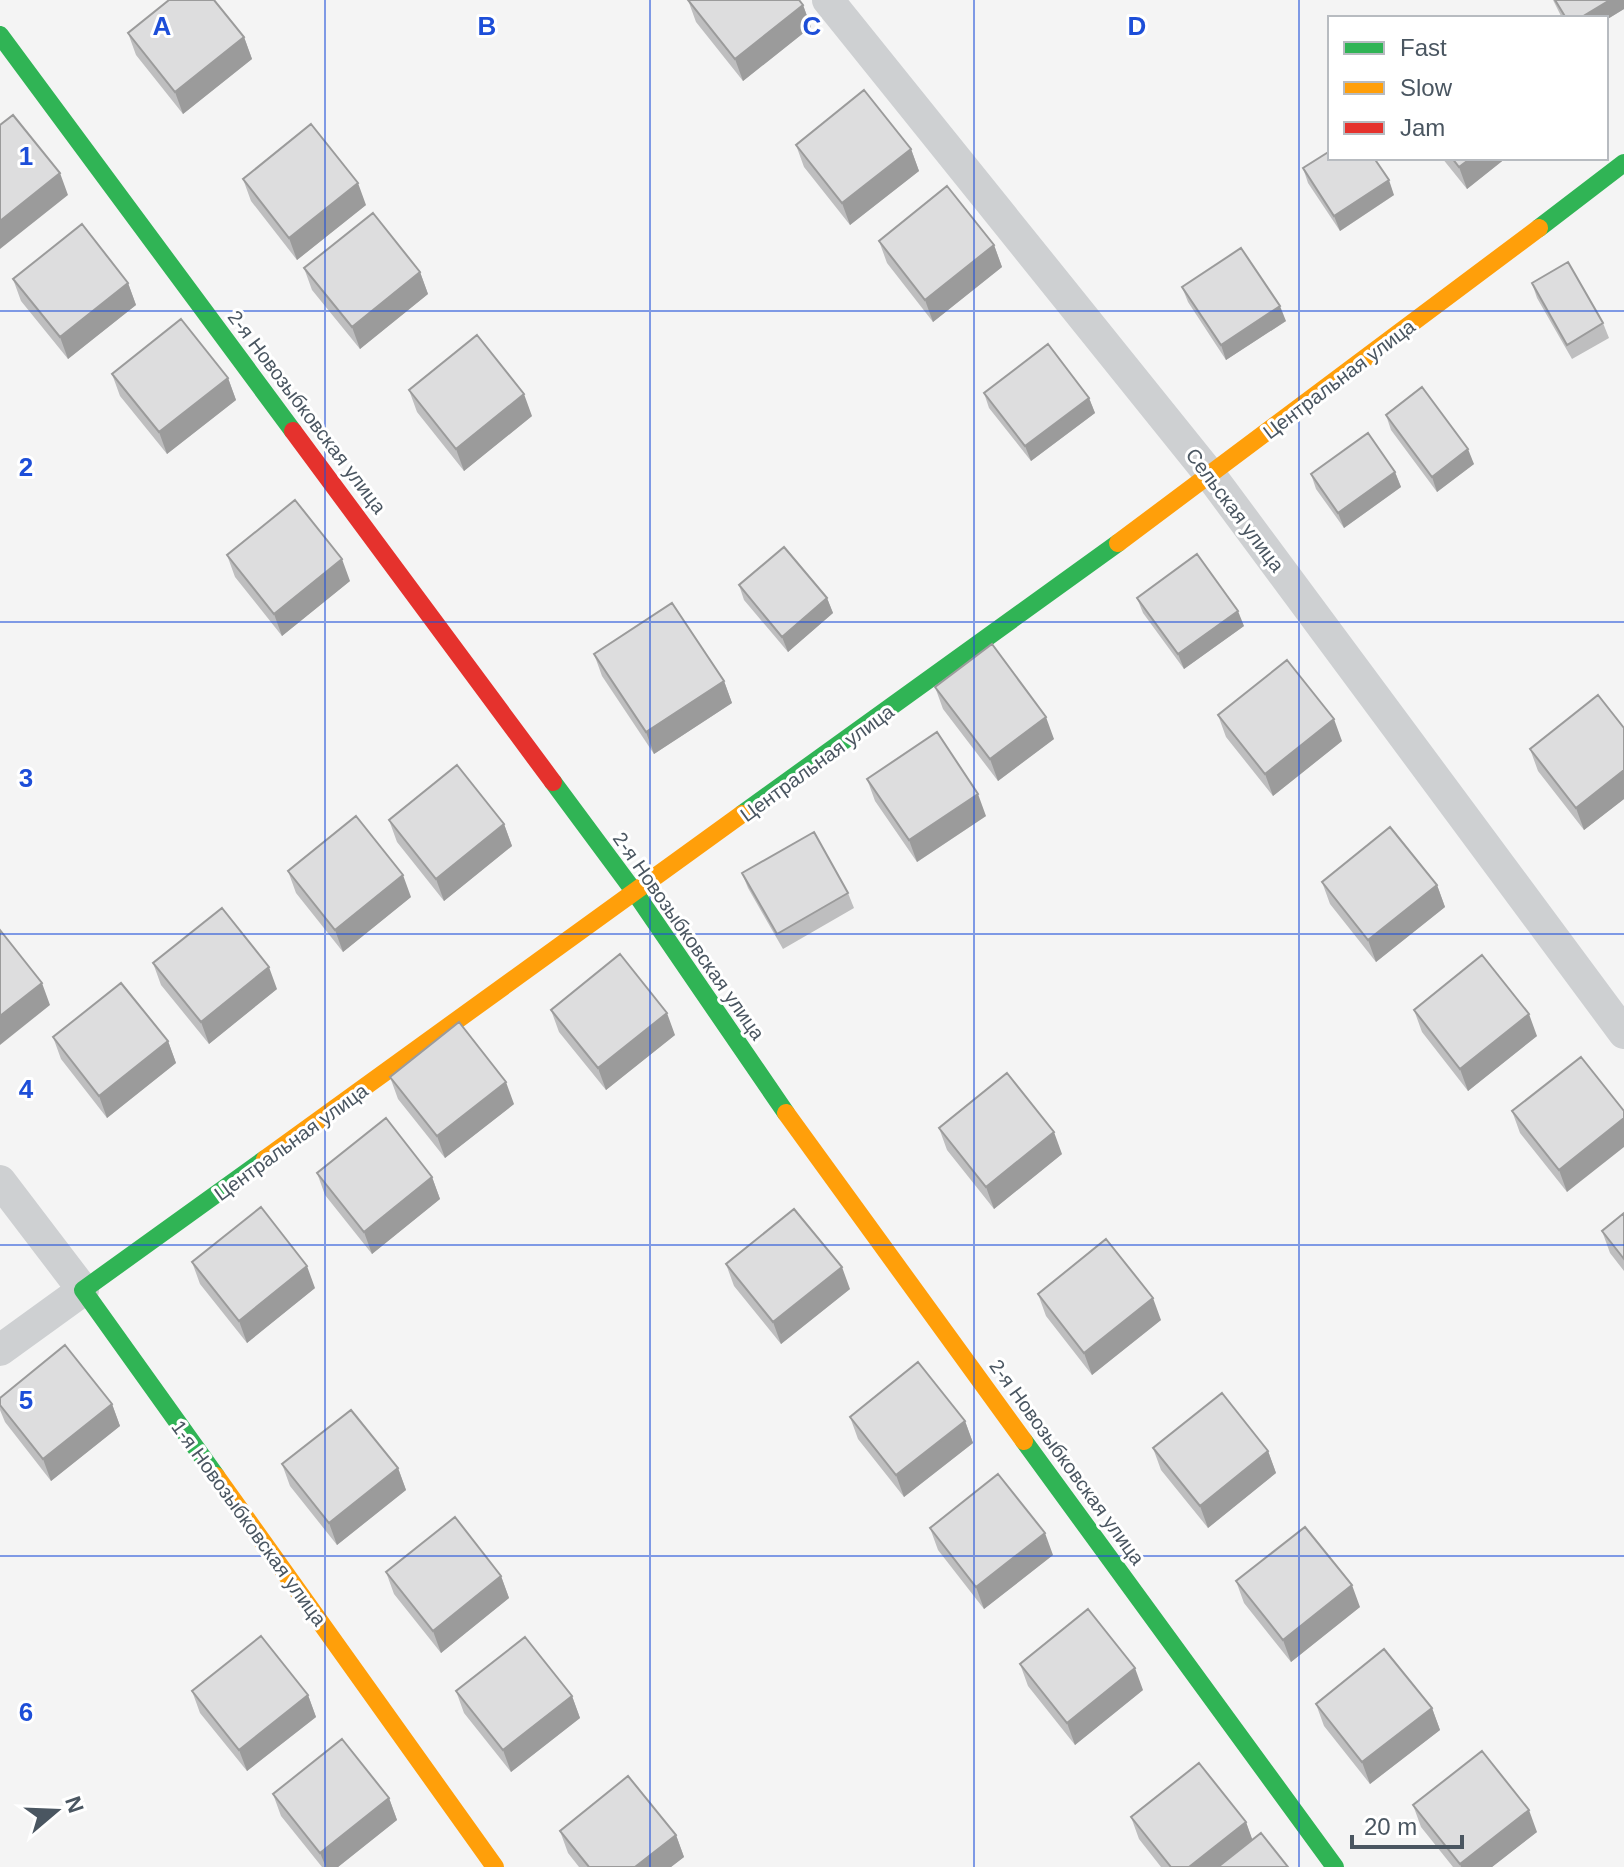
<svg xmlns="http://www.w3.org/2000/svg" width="1624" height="1867" viewBox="0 0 1624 1867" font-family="Arial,sans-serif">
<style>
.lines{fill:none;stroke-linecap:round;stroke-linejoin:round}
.street{stroke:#ced0d2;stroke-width:32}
.fast{stroke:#30b455;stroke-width:18}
.slow{stroke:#ff9f0a;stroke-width:18}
.jam{stroke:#e5322d;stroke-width:18}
.wall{fill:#bebebf}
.shaded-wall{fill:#9b9b9b}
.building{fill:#ddddde;stroke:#9b9b9b;stroke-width:2}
.grid{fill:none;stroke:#1d4ed8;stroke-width:2;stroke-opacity:0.55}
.labels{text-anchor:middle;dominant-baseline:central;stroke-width:6;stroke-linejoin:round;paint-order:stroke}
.street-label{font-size:20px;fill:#4a5661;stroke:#fff}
.grid-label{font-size:26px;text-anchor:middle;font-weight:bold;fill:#1d4ed8;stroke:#fff;stroke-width:6;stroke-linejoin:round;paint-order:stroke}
</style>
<rect width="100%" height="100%" fill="#f4f4f4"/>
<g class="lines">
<path class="street" d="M828,0L1211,476L1624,1033
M0,1181L83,1290L0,1350"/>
<path class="fast" d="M0,35L293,431
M1539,228L1624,163
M553,782L636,894L786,1113
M742,814L1118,543
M1024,1441L1335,1867
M216,1476L83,1290L265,1159"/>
<path class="slow" d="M1118,543L1539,228
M786,1113L1024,1441
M265,1159L742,814
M216,1476L495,1867"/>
<path class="jam" d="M293,431L553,782"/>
</g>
<path class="wall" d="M688,0L803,5L811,27L743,81L696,22Z
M1553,0H1555L1624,9L1606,20V18H1562Z
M128,33L244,37L252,59L183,114L136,55Z
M796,145L911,149L919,171L850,225L804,167Z
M1442,158H1506L1467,189Z
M1303,168L1394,195L1340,231L1308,183Z
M243,179L366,205L297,260L251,201Z
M879,241L994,245L1002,267L933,322L887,263Z
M304,268L420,272L428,294L360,349L312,290Z
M13,279L128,283L136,305L68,359L21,301Z
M1532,283L1603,323L1609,338L1572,359L1537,298Z
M1182,287L1286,321L1226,360L1188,302Z
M112,374L228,378L236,400L167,454L120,396Z
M409,390L532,416L464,471L417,412Z
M984,393L1089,398L1095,413L1031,461L989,408Z
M1386,415L1474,464L1437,492L1391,430Z
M1395,472L1401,487L1344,528L1316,489L1311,474Z
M227,555L350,581L282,636L235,577Z
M739,585L827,598L833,613L788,652L744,600Z
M1137,598L1244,626L1184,669L1143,613Z
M594,654L724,681L732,703L654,754L602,676Z
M935,687L1054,739L998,781L943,709Z
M1218,715L1342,741L1273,796L1226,737Z
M1624,728V799L1584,830L1538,771L1530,749Z
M867,779L986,816L917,862L875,801Z
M389,820L504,824L512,846L444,901L397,842Z
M288,871L411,897L343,952L296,893Z
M742,873L848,893L854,908L783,949L748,888Z
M1322,882L1437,885L1445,907L1376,962L1330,904Z
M153,963L277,989L209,1044L161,985Z
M551,1010L675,1035L606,1090L559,1032Z
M1414,1010L1537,1036L1468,1091L1422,1032Z
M53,1037L168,1041L176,1063L107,1118L61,1059Z
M1581,1057L1567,1192L1520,1133L1512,1111Z
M390,1077L514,1104L445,1158L398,1099Z
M939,1128L1062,1154L994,1209L947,1150Z
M317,1173L432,1177L440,1199L372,1254L325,1195Z
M1624,1213V1271L1610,1253L1602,1231Z
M192,1262L315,1288L247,1343L200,1284Z
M726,1264L850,1289L781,1344L734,1286Z
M1038,1294L1161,1320L1092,1375L1046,1316Z
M0,1398L112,1404L120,1426L51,1481L5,1422L0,1410Z
M850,1417L965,1421L973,1443L904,1497L858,1439Z
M1153,1448L1268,1451L1276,1473L1208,1528L1161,1470Z
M282,1464L398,1468L406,1490L337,1545L290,1486Z
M930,1528L1053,1555L984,1609L938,1550Z
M386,1572L501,1576L509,1598L441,1653L394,1594Z
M1236,1581L1360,1607L1291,1662L1244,1603Z
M1020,1664L1143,1690L1075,1745L1028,1686Z
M192,1691L308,1695L316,1717L247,1771L200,1713Z
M456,1691L572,1696L580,1718L511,1772L464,1713Z
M1316,1704L1432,1708L1440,1730L1370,1784L1324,1726Z
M273,1794L389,1798L397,1820L338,1867H322L281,1816Z
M1413,1805L1537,1832L1492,1867H1453L1421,1827Z
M1131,1817L1246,1822L1252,1840L1288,1867H1161L1139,1839Z
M560,1831L676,1835L684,1857L671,1867H579L568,1853Z"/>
<path class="shaded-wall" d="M1610,0H1624V9L1606,20V18H1580Z
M803,5L811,27L743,81L735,59Z
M244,37L252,59L183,114L175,92Z
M911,149L919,171L850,225L842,203Z
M1471,158H1506L1467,189L1459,167Z
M60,173L68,195L0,249V221Z
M1389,180L1394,195L1340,231L1334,216Z
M358,183L366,205L297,260L289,238Z
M994,245L1002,267L933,322L925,300Z
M420,272L428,294L360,349L352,327Z
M128,283L136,305L68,359L60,337Z
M1280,306L1286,321L1226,360L1221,345Z
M228,378L236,400L167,454L159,432Z
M524,394L532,416L464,471L456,449Z
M1089,398L1095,413L1031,461L1025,446Z
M1468,449L1474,464L1437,492L1432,477Z
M1395,472L1401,487L1344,528L1338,513Z
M342,559L350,581L282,636L274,614Z
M827,598L833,613L788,652L782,637Z
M1238,611L1244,626L1184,669L1178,654Z
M724,681L732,703L654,754L646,732Z
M1046,717L1054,739L998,781L990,759Z
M1334,719L1342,741L1273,796L1265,774Z
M1624,770V799L1584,830L1576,808Z
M978,794L986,816L917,862L909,840Z
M504,824L512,846L444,901L436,879Z
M403,875L411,897L343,952L335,930Z
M1437,885L1445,907L1376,962L1368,940Z
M269,967L277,989L209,1044L201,1022Z
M42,983L50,1005L0,1045V1016Z
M667,1013L675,1035L606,1090L598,1068Z
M1529,1014L1537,1036L1468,1091L1460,1069Z
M168,1041L176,1063L107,1118L99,1096Z
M506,1082L514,1104L445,1158L437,1136Z
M1624,1118V1147L1567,1192L1559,1170Z
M1054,1132L1062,1154L994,1209L986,1187Z
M432,1177L440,1199L372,1254L364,1232Z
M307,1266L315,1288L247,1343L239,1321Z
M842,1267L850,1289L781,1344L773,1322Z
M1153,1298L1161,1320L1092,1375L1084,1353Z
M112,1404L120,1426L51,1481L43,1459Z
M965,1421L973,1443L904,1497L896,1475Z
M1268,1451L1276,1473L1208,1528L1200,1506Z
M398,1468L406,1490L337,1545L329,1523Z
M1045,1533L1053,1555L984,1609L976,1587Z
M501,1576L509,1598L441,1653L433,1631Z
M1352,1585L1360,1607L1291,1662L1283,1640Z
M1135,1668L1143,1690L1075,1745L1067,1723Z
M308,1695L316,1717L247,1771L239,1750Z
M572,1696L580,1718L511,1772L503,1750Z
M1432,1708L1440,1730L1370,1784L1362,1762Z
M389,1798L397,1820L338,1867H326L320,1853Z
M1529,1810L1537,1832L1492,1867H1461L1460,1864Z
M1246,1822L1254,1844L1225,1867H1189Z
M676,1835L684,1857L671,1867H635Z"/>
<path class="building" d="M169,0H214L244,37L175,92L128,33Z
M688,0H799L803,5L735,59Z
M1555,0H1610L1580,18H1566Z
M864,90L911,149L842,203L796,145Z
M13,115L60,173L0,221V125Z
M311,124L358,183L289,238L243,179Z
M1330,151V158H1374L1389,180L1334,216L1303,168Z
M1452,158H1471L1459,167Z
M947,186L994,245L925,300L879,241Z
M373,213L420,272L352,327L304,268Z
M82,224L128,283L60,337L13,279Z
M1241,248L1280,306L1221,345L1182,287Z
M1568,262L1603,323L1567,345L1532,283Z
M181,319L228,378L159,432L112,374Z
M477,335L524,394L456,449L409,390Z
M1048,344L1089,398L1025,446L984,393Z
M1422,387L1468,449L1432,477L1386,415Z
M1368,433L1395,472L1338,513L1311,474Z
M295,500L342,559L274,614L227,555Z
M784,547L827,598L782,637L739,585Z
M1197,554L1238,611L1178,654L1137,598Z
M672,603L724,681L646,732L594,654Z
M992,644L1046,717L990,759L935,687Z
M1287,660L1334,719L1265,774L1218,715Z
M1598,695L1624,728V770L1576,808L1530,749Z
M937,732L978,794L909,840L867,779Z
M457,765L504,824L436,879L389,820Z
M356,816L403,875L335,930L288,871Z
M1390,827L1437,885L1368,940L1322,882Z
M814,832L848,893L777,934L742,873Z
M222,908L269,967L201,1022L153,963Z
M0,930L42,983L0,1016Z
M620,954L667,1013L598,1068L551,1010Z
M1482,955L1529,1014L1460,1069L1414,1010Z
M121,983L168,1041L99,1096L53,1037Z
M459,1022L506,1082L437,1136L390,1077Z
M1581,1057L1624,1111V1118L1559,1170L1512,1111Z
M1007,1073L1054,1132L986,1187L939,1128Z
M386,1118L432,1177L364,1232L317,1173Z
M261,1207L307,1266L239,1321L192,1262Z
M794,1209L842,1267L773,1322L726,1264Z
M1624,1213V1259L1602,1231Z
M1106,1239L1153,1298L1084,1353L1038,1294Z
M65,1345L112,1404L43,1459L0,1405V1398Z
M918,1362L965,1421L896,1475L850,1417Z
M1222,1393L1268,1451L1200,1506L1153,1448Z
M351,1410L398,1468L329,1523L282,1464Z
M998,1474L1045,1533L976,1587L930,1528Z
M455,1517L501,1576L433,1631L386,1572Z
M1305,1527L1352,1585L1283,1640L1236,1581Z
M1088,1609L1135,1668L1067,1723L1020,1664Z
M261,1636L308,1695L239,1750L192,1691Z
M525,1637L572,1696L503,1750L456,1691Z
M1384,1649L1432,1708L1362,1762L1316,1704Z
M342,1739L389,1798L320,1853L273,1794Z
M1482,1751L1529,1810L1460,1864L1413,1805Z
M1199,1763L1246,1822L1189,1867H1171L1131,1817Z
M628,1776L676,1835L635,1867H589L560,1831Z
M1261,1833L1288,1867H1218Z"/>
<path class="grid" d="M325,0V1867M650,0V1867M974,0V1867M1299,0V1867M0,311H1624M0,622H1624M0,934H1624M0,1245H1624M0,1556H1624"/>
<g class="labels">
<g class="street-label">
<text transform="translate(1339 379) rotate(-37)">Центральная улица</text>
<text transform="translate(307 412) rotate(53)">2-я Новозыбковская улица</text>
<text transform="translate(1235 510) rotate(53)">Сельская улица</text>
<text transform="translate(817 763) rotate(-36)">Центральная улица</text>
<text transform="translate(689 936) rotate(55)">2-я Новозыбковская улица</text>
<text transform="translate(291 1142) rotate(-36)">Центральная улица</text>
<text transform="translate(1067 1462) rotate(54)">2-я Новозыбковская улица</text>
<text transform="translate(249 1523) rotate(54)">1-я Новозыбковская улица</text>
</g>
</g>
<g class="grid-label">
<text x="162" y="35">A</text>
<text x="487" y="35">B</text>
<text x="812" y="35">C</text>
<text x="1137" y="35">D</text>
<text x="26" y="165">1</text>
<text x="26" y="476">2</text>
<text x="26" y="787">3</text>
<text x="26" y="1098">4</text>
<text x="26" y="1409">5</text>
<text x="26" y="1721">6</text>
</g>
<rect x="1328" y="16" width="280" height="144" fill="#ffffff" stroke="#b7bbc0" stroke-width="2"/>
<rect x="1344" y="42" width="40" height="12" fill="#30b455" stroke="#b7bbc0" stroke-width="2"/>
<text x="1400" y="56" font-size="24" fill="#4a5661">Fast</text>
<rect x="1344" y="82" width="40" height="12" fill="#ff9f0a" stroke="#b7bbc0" stroke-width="2"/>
<text x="1400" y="96" font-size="24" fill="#4a5661">Slow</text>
<rect x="1344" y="122" width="40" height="12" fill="#e5322d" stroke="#b7bbc0" stroke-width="2"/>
<text x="1400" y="136" font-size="24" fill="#4a5661">Jam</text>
<g transform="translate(56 1811) rotate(71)" stroke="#ffffff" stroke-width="6" paint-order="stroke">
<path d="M0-6L14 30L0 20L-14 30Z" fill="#4a5661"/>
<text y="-12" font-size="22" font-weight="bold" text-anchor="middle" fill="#4a5661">N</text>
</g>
<path d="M1352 1835v12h110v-12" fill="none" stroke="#4a5661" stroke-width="4"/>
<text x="1364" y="1835" font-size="24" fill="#4a5661" stroke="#ffffff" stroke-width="6" paint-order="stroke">20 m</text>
</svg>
